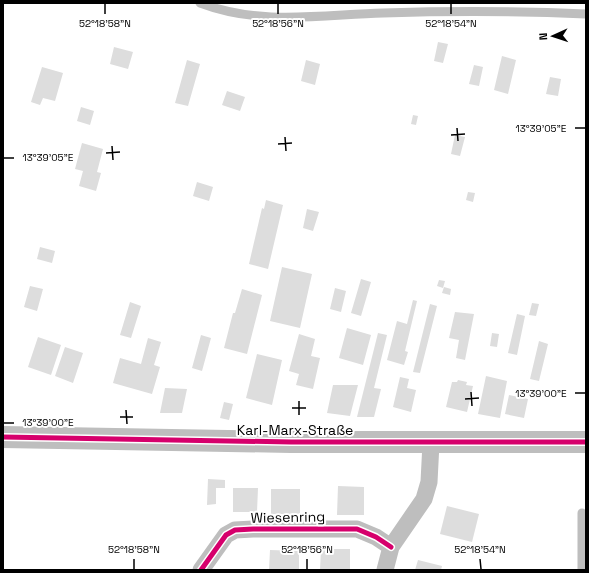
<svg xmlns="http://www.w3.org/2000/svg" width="589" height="573" viewBox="0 0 589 573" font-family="'Space Grotesk',sans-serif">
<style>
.building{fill:#ddd}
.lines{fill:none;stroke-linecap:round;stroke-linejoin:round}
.service{stroke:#bebebe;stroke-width:9}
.minor{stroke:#bebebe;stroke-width:17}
.tertiary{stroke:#bebebe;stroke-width:22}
.cycleway-casing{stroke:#fff;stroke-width:8}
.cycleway{stroke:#d6006c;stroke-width:5}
.ticks{fill:none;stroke:#000;stroke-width:1.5}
.labels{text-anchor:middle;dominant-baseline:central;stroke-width:4;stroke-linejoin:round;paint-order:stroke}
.street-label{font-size:14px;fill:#000;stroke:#fff}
.ticks-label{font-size:10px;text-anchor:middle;fill:#000;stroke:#fff;stroke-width:4;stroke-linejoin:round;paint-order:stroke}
</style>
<rect width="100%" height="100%" fill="#fff"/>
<path class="building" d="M438,42L448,44L443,63L434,61Z
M114,47L133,52L128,69L110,64Z
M502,56L516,60L508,94L494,90Z
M187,60L200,64L188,106L175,103Z
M306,60L320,64L315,85L301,81Z
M474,65L483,67L479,86L469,84Z
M42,67L63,73L55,101L43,98L40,105L31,102Z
M550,77L561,79L558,96L546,94Z
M227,91L245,97L240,111L222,105Z
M81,107L94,111L90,125L77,121Z
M413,115L418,116L416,125L411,124Z
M455,135L465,137L460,156L451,154Z
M82,143L103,149L97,172L101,173L96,191L79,186L83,171L75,169Z
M197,182L213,187L209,201L193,196Z
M468,192L475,193L473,202L466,200Z
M266,200L283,205L268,269L249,264L262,208L264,209Z
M307,209L319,212L313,231L303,228Z
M40,247L55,251L52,263L37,259Z
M282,267L312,274L300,328L270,321Z
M361,279L371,282L361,316L351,313Z
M439,280L445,281L443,288L437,286Z
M30,286L43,289L37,311L24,307Z
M444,287L451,289L450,295L442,293Z
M335,288L346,291L341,312L330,309Z
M242,289L262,295L247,354L224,348L233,313H235Z
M413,300L417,301L405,351L408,352L404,365L387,360L397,321L407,324Z
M130,302L141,306L131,338L120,335Z
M532,303L539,304L536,316L529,315Z
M430,304L437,306L420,373L413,372Z
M455,312L474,314L465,360L456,358L459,340L449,338Z
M517,314L525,316L517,355L508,353Z
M347,328L371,335L363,365L339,358Z
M378,333L387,335L374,388L381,389L374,417H357Z
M492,333L499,334L497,347L490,346Z
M299,334L315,339L311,356L320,358L313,389L296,385L299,374L289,371Z
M201,335L211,338L202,371L192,368Z
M38,337L61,345L51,375L28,367Z
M148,338L161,342L154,365L160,367L152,394L113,383L120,358L141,364Z
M539,341L548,344L539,381L530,379Z
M65,347L83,353L73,383L55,376Z
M257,354L282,360L272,405L246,398Z
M486,376L507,381L500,418L478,414Z
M400,377L409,379L407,388L416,390L411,412L393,407Z
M458,380L467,382L466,385L473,386L467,412L446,407L452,382H457Z
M333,385H358L350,416L327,413Z
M165,388L187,389L182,413H160Z
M509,395L528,399L524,418L505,414Z
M224,402L233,404L229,420L220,418Z
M208,479L225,480V488H216V504L207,505Z
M338,486L364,487V515H337Z
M233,488H258L257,512H233Z
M271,489H300V514H271Z
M447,506L479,514L472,542L440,534Z
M321,549H350V570H320Z
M270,550L299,551V570H269Z
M418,560L442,566L441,570H415Z"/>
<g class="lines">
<path class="service" d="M200,3C261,26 319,15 383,13C451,11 518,11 586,14
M582,513V570"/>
<path class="minor" d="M201,570L226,535L235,530L253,529H357L376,537L391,547
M385,570L391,547L424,499L429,482L431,443"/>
<path class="tertiary" d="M3,437L291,442H586"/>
<defs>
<path id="cycleway" d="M3,437L291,442H586
M201,570L226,535L235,530L253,529H357L376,537L391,547"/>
</defs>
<use href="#cycleway" class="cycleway-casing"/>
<use href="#cycleway" class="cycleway"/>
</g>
<path class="ticks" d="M105,4V14M278,4V14M451,4V14M457,128L458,141M575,128H585M451,135L465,134M285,137L286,151M278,144L292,143M112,146L113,160M106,153L120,152M4,158H14M471,392L472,406M575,393H585M465,399L479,398M299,401V415M292,408H306M126,410L127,424M120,417H133M4,423H14M134,559V569M307,559V569M480,559L481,569"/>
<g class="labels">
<g class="street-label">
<text x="295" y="430">Karl-Marx-Straße</text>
<text transform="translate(288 517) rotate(-1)">Wiesenring</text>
</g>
</g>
<g class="ticks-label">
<text x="105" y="27">52°18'58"N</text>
<text x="278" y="27">52°18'56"N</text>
<text x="451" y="27">52°18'54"N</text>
<text x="541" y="132">13°39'05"E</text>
<text x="48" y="161">13°39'05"E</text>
<text x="541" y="397">13°39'00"E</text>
<text x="48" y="426">13°39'00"E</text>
<text x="134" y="553">52°18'58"N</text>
<text x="307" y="553">52°18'56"N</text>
<text x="480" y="553">52°18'54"N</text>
</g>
<rect width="589" height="573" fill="none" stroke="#000000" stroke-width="8"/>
<g transform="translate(553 36) rotate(267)" stroke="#ffffff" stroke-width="3" paint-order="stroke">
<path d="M0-3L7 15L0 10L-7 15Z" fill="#000000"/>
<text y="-6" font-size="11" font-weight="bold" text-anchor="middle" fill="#000000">N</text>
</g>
</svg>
